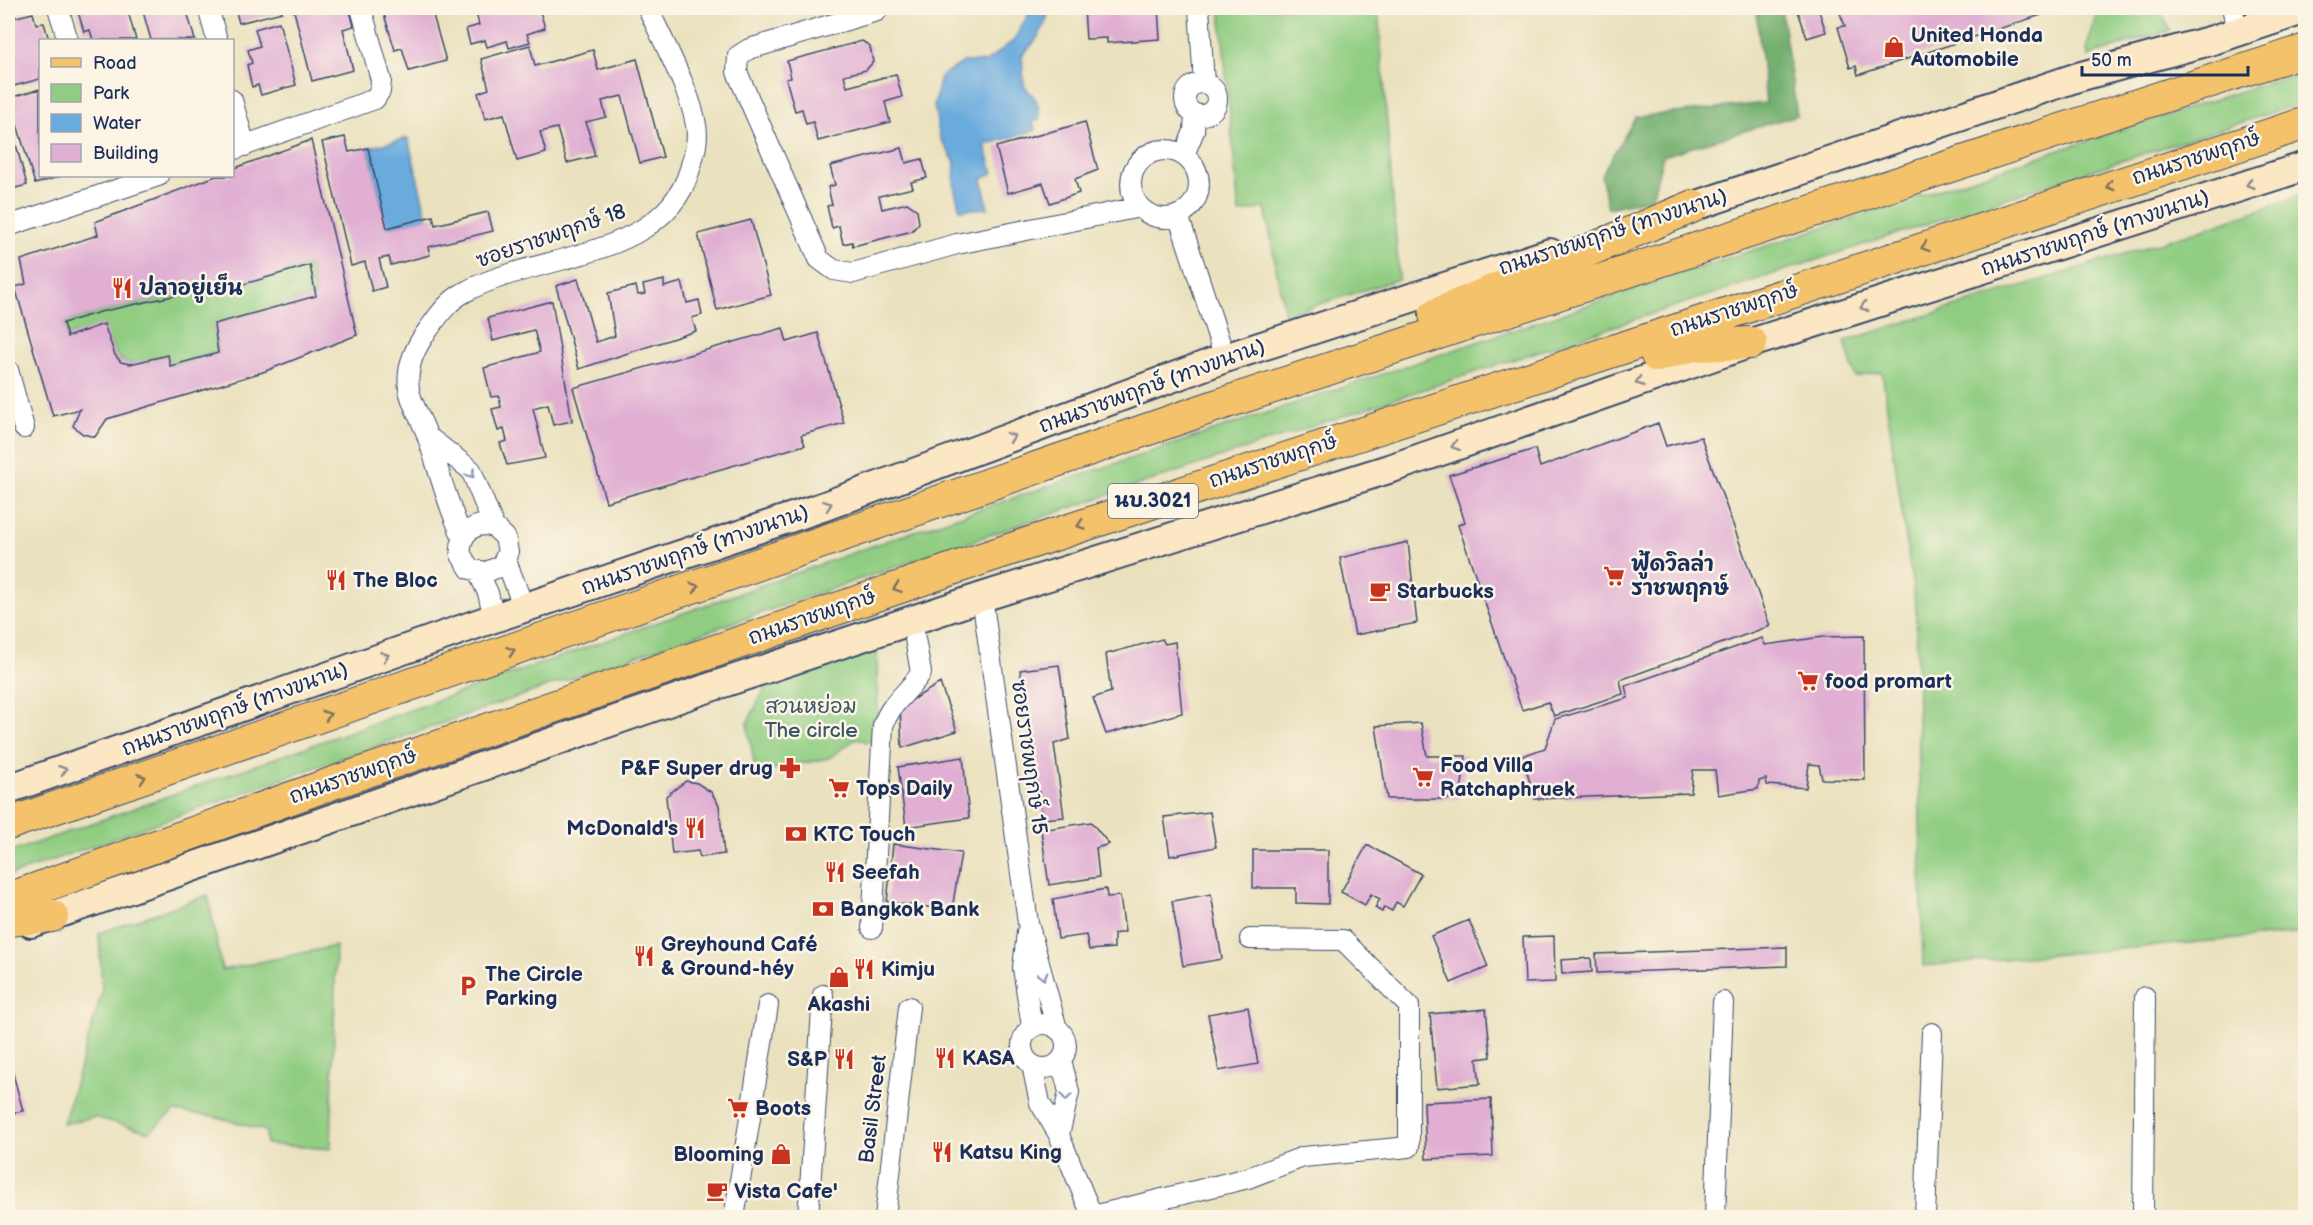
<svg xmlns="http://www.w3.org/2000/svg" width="2313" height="1225" viewBox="0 0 2313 1225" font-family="'Balsamiq Sans','Playpen Sans Thai',sans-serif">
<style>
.green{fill:#90cd82;stroke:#567e70;stroke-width:1.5}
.forest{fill:#74b070;stroke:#487067;stroke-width:1.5}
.water{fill:#6aabde;stroke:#426d9e;stroke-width:1.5}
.building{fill:#e0afd3;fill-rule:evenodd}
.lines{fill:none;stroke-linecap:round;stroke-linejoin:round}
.street-casing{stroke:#3a4a6c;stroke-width:22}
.secondary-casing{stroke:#3a4a6c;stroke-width:32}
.primary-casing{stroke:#3a4a6c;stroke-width:34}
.street{stroke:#fff;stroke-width:20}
.secondary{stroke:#fbe7c3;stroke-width:28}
.primary{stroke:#f4c26a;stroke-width:32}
.oneway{stroke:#8b8b90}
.oneway2{stroke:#7d7163}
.oneway3{stroke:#8d97ae}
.labels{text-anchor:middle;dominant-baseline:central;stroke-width:5;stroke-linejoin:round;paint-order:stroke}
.shield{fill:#fcf5e5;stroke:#5e6a86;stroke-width:1.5}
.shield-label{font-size:20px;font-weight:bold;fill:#1b2f5e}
.poi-label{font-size:21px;font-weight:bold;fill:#1b2f5e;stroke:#fcf5e5;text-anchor:start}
.street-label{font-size:21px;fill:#1b2f5e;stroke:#fcf5e5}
.park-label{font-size:21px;fill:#385667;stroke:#fcf5e5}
</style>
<rect width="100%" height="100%" fill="#fcf5e5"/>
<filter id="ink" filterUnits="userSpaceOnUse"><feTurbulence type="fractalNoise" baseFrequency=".0167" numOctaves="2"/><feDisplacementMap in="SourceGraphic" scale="12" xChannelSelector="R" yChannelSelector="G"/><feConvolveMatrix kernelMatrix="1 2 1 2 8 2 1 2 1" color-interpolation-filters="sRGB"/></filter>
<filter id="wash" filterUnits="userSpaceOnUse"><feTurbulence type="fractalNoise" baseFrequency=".008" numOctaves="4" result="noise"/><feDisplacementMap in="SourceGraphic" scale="24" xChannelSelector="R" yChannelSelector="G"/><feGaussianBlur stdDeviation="1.35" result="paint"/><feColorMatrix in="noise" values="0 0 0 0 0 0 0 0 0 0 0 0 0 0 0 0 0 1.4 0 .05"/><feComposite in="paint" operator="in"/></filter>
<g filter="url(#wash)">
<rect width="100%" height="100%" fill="#eae1be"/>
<path class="green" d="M1220,8H1378L1399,279L1285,315L1265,208L1239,213Z
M2098,8H2159L2170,30L2088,56L2087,47Z
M2305,70V102C1536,348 769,605 8,876V853L903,535L1680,274Z
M2305,194V933L1923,966L1916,609L1882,372L1855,377L1845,341L2204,229Z
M310,265L316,296L214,324L218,353L170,366L167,355C120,367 121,372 104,325L67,337L63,323L100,312L205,289L206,295Z
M877,650L878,739L867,742L857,738L829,758L756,773L747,723L765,689Z
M208,895L222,970L336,946L331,1149L266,1144V1131L217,1117L174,1111L149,1132L94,1117L63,1124L102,992L99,933Z"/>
<path class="forest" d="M1756,8H1781L1797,115L1663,156L1652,198L1608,208L1601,175L1636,117L1766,103Z"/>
<path class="water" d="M1032,8H1050C1044,28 1038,41 1022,55L1024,86C1036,99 1040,102 1039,120L1032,121L1036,130L985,145L993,173L982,179L988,208L960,210L954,186L955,162L940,138L934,105L941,76L963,62H986L1014,40Z
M408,138L427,218L387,228L368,148Z"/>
<g id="blocks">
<path class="building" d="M77,8H127L136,40H93L90,30L84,32Z
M142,8H186L195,40H151Z
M235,8H281L282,12L239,23Z
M309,8H349L354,26L343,29L353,70L312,81L294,11Z
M382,8H431L446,61L409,71L402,48L395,50Z
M475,8H539L545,28L527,34L530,42L509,48L507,41L487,47L485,40L470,44L466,29L479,25Z
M804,8H821L806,12Z
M1084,8H1158L1160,39L1107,43V38L1086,39Z
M1797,8H1818L1826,32L1807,38Z
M1838,8H2038L2041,15L1858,75L1856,66L1850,68L1838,27L1845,26Z
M33,13L36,24L44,23L49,40H40V79L10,87L8,75V19Z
M279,22L296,85L261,95L258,85L252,87L247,65L252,63L248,50L260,46L255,29Z
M862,41L870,46L873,62L866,70L844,75L847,87L896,74L902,97L885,102L890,122L818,141L813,122L806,124L802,109L795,111L786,79L791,78L787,61Z
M530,45L535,66L593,50L598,70L637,59L663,157L640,163L622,96L602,101L606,117L586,122L595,156L567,163L557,128L540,132L546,153L517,161L504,114L485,119L478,93L489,89L481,59Z
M40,89V176H61L35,184L9,98Z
M8,115L27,185L8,190Z
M1085,122L1098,170L1075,179L1079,193L1050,203L1043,183L1008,193L996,147Z
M345,137L349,152L368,148L387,228L433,216L435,225L488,212L493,231L428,247L430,255L391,265L389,257L379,259L386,287L372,291L365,262L351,266L322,142Z
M311,140L357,335L263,372L107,419L95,437L83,434L73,426L80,409L53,416L15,287L26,284L21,260L98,235L95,222L216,176H232V169ZM310,265L316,296L214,324L218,353L170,366L168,355L130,364L121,362L115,355L104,324L67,337L63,323L100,312L205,289L206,295Z
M902,148L906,163L922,159L927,178L911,182L913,188L879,196L882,209L907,203L917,210L919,223L912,231L853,246L852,242L843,244L839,226L832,228L827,206L832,205L828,187L835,185L830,166Z
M751,220L771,295L717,310L698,234Z
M578,279L596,342L615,336L608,293L636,286L638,295L645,294L643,285L664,280V287L682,282L687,303L699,300L702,315L692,318L696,331L579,369L556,286Z
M552,301L572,421L553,425L548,404L533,408L545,458L507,465L500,443L507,441L504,429L498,431L492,409L501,407L499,396L491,397L484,368L540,352L534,330L493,341L488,318Z
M783,328L787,342L818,333L844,423L801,435L805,445L606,502L573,388Z
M1658,423L1666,446L1701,437L1770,626L1620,680L1623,694L1554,716L1548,702L1522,710L1458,525L1465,522L1449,475L1535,449L1540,467Z
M1408,542L1417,623L1355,635L1340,558Z
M1864,636L1865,780L1822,779L1819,765L1809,764L1806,788L1767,785L1766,779L1759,781L1758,789L1718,795L1715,770H1693L1691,793L1535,799L1522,756L1545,748L1555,719L1628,698L1625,686L1762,638L1765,645L1822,637Z
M1162,639L1165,644L1175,642L1182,713L1106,734L1093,698L1111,692L1106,654Z
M1059,665L1070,739L1054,744L1064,817L1043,819L1020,670Z
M940,683L957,731L902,748L900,707Z
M1421,723L1427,756H1466L1460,799H1387L1376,726Z
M963,757L969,818L906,827L898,767Z
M686,781L697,783L711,792L719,805L724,854L700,857L698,851L672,854L666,796Z
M1210,812L1216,847L1170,856L1164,817Z
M1091,822L1109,844L1096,848L1099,877L1049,885L1041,830Z
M893,844L961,853L952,910L887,902Z
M1367,845L1421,874L1403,906L1396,902L1392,911L1384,907L1382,912L1375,908L1380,899L1371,894L1365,905L1341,892Z
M1253,850H1328V904L1296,903V888H1253Z
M1106,889L1107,897L1120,896L1125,932L1114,934V948L1089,950L1086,935L1058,939L1053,899Z
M1211,894L1222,959L1183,966L1172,901Z
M1469,920L1488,967L1451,983L1431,936Z
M1554,936L1555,982L1525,983L1523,937Z
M1787,947V966L1597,973L1596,954Z
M1591,958L1592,972L1562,974L1561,960Z
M1248,1007L1258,1064L1219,1071L1208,1014Z
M1486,1009L1491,1057L1477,1059L1480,1084L1437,1088L1430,1014Z
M8,1055L23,1111L8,1114Z
M1491,1099L1493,1156L1426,1159L1424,1102Z"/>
</g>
</g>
<g filter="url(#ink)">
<use href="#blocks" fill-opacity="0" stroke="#3a4a6c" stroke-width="1.5"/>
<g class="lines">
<defs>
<path id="street" d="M58,8L68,40
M208,8L217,40
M879,8L877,11L749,49L738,56L737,72L819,259L834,270L853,273L957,244L1140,207
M1199,8L1204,83
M2232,8L2238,31
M1185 99a16 16 0 1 1 32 0a16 16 0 1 1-32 0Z
M232,100L245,146
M1131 184a34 34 0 1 1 68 0a34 34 0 1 1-68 0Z
M232,150L375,99L380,91L381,80L361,8
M1184,155L1194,131L1195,114
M1178,215L1225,358
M8,226L158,176
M8,370L24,428
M427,436L471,470L494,527L505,537L508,552L501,566L486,572L470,569L461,555C459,535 473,520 494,527
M463,538C447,504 439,470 427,435C422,420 411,404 409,389C406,367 415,347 428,330C439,315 448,301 465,292C535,253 664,261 690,169C694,155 699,140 696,125C691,92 662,40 648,8
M505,558L524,608
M478,572L488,593L494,618
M982,597L1028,923L1057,1029
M872,928L883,726C890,703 908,693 921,673L912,621
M1027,932L1023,968L1032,1027
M1022 1046a22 22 0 1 1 44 0a22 22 0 1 1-44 0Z
M1032,1065L1040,1103L1059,1135L1093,1218
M1059,1135L1069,1092L1061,1060
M1093,1216L1248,1178L1303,1157L1409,1147V1006L1343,940L1250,939
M734,1218L768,1005
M808,1218L823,995
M885,1218L909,1007
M1715,1218L1723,1002
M1925,1218L1932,1033
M2143,1218L2145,997"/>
<path id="secondary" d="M1674,213L2078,77L2213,40L2306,9
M8,789L494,618L822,507L1225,358L1550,253
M31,923L711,687L982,597L1395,467L1751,343L2306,166"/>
<path id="primary" d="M1435,315L1694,206
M1657,356L1694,345L1751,343
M8,824L1215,406L2306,50
M8,899L330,784L987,557L2306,123
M8,920L52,916"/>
</defs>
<use href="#street" class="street-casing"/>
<use href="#secondary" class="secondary-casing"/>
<use href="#primary" class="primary-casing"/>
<use href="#street" class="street"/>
<use href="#secondary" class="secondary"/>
<use href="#primary" class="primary"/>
</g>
<defs><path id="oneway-chevron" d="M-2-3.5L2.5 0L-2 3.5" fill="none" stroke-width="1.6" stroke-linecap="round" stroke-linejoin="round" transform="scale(1.5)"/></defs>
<g class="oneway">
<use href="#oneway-chevron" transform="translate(2250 184) rotate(162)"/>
<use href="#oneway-chevron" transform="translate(1864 307) rotate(162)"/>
<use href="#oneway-chevron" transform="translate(1639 382) rotate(161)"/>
<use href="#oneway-chevron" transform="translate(1011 437) rotate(-20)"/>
<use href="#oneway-chevron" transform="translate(1455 446) rotate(161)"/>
<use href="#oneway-chevron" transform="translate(828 505) rotate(-20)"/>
<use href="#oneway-chevron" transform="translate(385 656) rotate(-19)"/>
<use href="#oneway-chevron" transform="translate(63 770) rotate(-19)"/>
</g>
<g class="oneway2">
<use href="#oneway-chevron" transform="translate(2110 186) rotate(162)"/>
<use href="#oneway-chevron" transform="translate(1925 247) rotate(162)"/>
<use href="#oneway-chevron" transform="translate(1081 525) rotate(162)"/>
<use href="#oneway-chevron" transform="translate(695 587) rotate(-19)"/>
<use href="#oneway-chevron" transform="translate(897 588) rotate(161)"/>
<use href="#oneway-chevron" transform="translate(511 651) rotate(-19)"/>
<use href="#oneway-chevron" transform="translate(327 715) rotate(-19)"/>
<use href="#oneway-chevron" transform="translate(142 778) rotate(-19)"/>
</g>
<g class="oneway3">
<use href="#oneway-chevron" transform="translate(471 474) rotate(55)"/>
<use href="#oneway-chevron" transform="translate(1043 976) rotate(76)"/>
<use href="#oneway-chevron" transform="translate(1066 1097) rotate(95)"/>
</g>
</g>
<defs>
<symbol id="shop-bare" viewBox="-9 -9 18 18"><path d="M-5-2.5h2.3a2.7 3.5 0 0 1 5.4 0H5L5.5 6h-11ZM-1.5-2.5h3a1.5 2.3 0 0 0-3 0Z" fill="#c8321e" stroke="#fcf5e5" stroke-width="2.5" paint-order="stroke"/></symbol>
<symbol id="restaurant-bare" viewBox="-9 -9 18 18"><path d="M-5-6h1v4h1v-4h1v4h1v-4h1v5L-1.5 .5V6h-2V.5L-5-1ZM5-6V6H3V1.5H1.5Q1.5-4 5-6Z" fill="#c8321e" stroke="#fcf5e5" stroke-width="2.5" paint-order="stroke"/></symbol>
<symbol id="supermarket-bare" viewBox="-9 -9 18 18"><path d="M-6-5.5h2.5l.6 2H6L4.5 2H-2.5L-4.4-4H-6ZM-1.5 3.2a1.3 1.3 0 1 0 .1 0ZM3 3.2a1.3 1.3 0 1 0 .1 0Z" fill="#c8321e" stroke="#fcf5e5" stroke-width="2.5" paint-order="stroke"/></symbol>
<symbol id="cafe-bare" viewBox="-9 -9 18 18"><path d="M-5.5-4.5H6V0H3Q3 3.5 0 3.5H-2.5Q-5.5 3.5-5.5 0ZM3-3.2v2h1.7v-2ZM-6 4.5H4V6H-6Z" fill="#c8321e" stroke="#fcf5e5" stroke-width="2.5" paint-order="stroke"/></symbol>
<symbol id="pharmacy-bare" viewBox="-9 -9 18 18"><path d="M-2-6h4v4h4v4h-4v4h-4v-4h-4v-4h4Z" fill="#c8321e" stroke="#fcf5e5" stroke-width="2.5" paint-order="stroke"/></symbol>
<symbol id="bank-bare" viewBox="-9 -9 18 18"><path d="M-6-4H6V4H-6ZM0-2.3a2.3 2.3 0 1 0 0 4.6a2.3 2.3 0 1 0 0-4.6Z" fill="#c8321e" stroke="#fcf5e5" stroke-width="2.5" paint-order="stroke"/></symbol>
<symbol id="parking-bare" viewBox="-9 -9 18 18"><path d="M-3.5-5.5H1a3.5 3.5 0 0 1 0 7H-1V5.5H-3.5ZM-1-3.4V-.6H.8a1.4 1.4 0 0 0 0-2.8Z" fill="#c8321e" stroke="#fcf5e5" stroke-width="2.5" paint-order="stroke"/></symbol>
</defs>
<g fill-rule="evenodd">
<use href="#shop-bare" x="1879" y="32" width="30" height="30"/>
<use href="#restaurant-bare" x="107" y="273" width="30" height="30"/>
<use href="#supermarket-bare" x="1599" y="561" width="30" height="30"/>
<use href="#restaurant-bare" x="321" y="565" width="30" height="30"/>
<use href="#cafe-bare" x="1365" y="576" width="30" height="30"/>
<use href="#supermarket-bare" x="1793" y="666" width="30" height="30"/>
<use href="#pharmacy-bare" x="775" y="753" width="30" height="30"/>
<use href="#supermarket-bare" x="1408" y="762" width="30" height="30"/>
<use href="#supermarket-bare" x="824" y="773" width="30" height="30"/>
<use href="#restaurant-bare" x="680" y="813" width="30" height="30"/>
<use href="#bank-bare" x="781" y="819" width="30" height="30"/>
<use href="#restaurant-bare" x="820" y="857" width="30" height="30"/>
<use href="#bank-bare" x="808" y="894" width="30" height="30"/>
<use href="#restaurant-bare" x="629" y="941" width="30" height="30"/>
<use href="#restaurant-bare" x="849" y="954" width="30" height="30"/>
<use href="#shop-bare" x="824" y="962" width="30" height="30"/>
<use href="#parking-bare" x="453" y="971" width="30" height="30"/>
<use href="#restaurant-bare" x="930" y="1043" width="30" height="30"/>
<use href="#restaurant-bare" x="829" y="1044" width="30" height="30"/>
<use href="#supermarket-bare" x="723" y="1093" width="30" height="30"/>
<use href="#restaurant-bare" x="927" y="1137" width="30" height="30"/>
<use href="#shop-bare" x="766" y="1139" width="30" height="30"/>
<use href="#cafe-bare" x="702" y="1176" width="30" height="30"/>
</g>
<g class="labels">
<rect class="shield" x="1108" y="484" width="90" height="34" rx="4.5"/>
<g class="shield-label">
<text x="1153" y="501">นบ.3021</text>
</g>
<g class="poi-label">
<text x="1911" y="35">United Honda<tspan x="1911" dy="24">Automobile</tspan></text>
<text x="139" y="288">ปลาอยู่เย็น</text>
<text x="1631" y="564">ฟู้ดวิลล่า<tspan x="1631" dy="24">ราชพฤกษ์</tspan></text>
<text x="353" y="580">The Bloc</text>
<text x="1397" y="591">Starbucks</text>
<text x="1825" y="681">food promart</text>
<text x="1440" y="765">Food Villa<tspan x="1440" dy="24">Ratchaphruek</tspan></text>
<text x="773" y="768" text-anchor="end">P&amp;F Super drug</text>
<text x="856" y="788">Tops Daily</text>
<text x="678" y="828" text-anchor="end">McDonald's</text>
<text x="813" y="834">KTC Touch</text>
<text x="852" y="872">Seefah</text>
<text x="840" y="909">Bangkok Bank</text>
<text x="661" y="944">Greyhound Café<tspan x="661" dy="24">&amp; Ground-héy</tspan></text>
<text x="881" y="969">Kimju</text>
<text x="485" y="974">The Circle<tspan x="485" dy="24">Parking</tspan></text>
<text x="839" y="1004" text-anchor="middle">Akashi</text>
<text x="962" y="1058">KASA</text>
<text x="827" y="1059" text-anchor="end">S&amp;P</text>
<text x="755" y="1108">Boots</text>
<text x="959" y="1152">Katsu King</text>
<text x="764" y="1154" text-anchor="end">Blooming</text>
<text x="734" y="1191">Vista Cafe'</text>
</g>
<g class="street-label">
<text transform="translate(2196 158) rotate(-18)">ถนนราชพฤกษ์</text>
<text transform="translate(1613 232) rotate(-18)">ถนนราชพฤกษ์ (ทางขนาน)</text>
<text transform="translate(2095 233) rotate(-18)">ถนนราชพฤกษ์ (ทางขนาน)</text>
<text transform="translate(551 236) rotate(-19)">ซอยราชพฤกษ์ 18</text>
<text transform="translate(1734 310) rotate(-18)">ถนนราชพฤกษ์</text>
<text transform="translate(1152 386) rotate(-20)">ถนนราชพฤกษ์ (ทางขนาน)</text>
<text transform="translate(1273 461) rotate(-18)">ถนนราชพฤกษ์</text>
<text transform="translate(695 550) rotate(-19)">ถนนราชพฤกษ์ (ทางขนาน)</text>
<text transform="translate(812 617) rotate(-19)">ถนนราชพฤกษ์</text>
<text transform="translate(235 709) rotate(-20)">ถนนราชพฤกษ์ (ทางขนาน)</text>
<text transform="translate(1029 757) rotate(82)">ซอยราชพฤกษ์ 15</text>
<text transform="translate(353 776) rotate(-19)">ถนนราชพฤกษ์</text>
<text transform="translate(873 1109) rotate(-83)">Basil Street</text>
</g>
<g class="park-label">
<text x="811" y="706">สวนหย่อม<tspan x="811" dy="24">The circle</tspan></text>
</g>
</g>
<rect width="2313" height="1225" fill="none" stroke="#fcf5e5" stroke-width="30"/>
<rect x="39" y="39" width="195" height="138" fill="#fcf5e5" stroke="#a2a6af" stroke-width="1.5"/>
<rect x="51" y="58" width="30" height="9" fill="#f4c26a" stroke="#a2a6af" stroke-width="1.5"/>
<text x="93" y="69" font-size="18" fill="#1b2f5e">Road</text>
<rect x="51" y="84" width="30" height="18" fill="#90cd82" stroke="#a2a6af" stroke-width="1.5"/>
<text x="93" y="99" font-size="18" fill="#1b2f5e">Park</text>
<rect x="51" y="114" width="30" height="18" fill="#6aabde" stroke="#a2a6af" stroke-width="1.5"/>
<text x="93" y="129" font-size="18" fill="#1b2f5e">Water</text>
<rect x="51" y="144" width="30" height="18" fill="#e0afd3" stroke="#a2a6af" stroke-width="1.5"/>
<text x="93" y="159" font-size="18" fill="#1b2f5e">Building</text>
<path d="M2082 66v9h166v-9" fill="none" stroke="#1b2f5e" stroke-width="3"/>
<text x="2091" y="66" font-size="18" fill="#1b2f5e" stroke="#fcf5e5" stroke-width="4.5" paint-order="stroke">50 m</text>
</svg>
